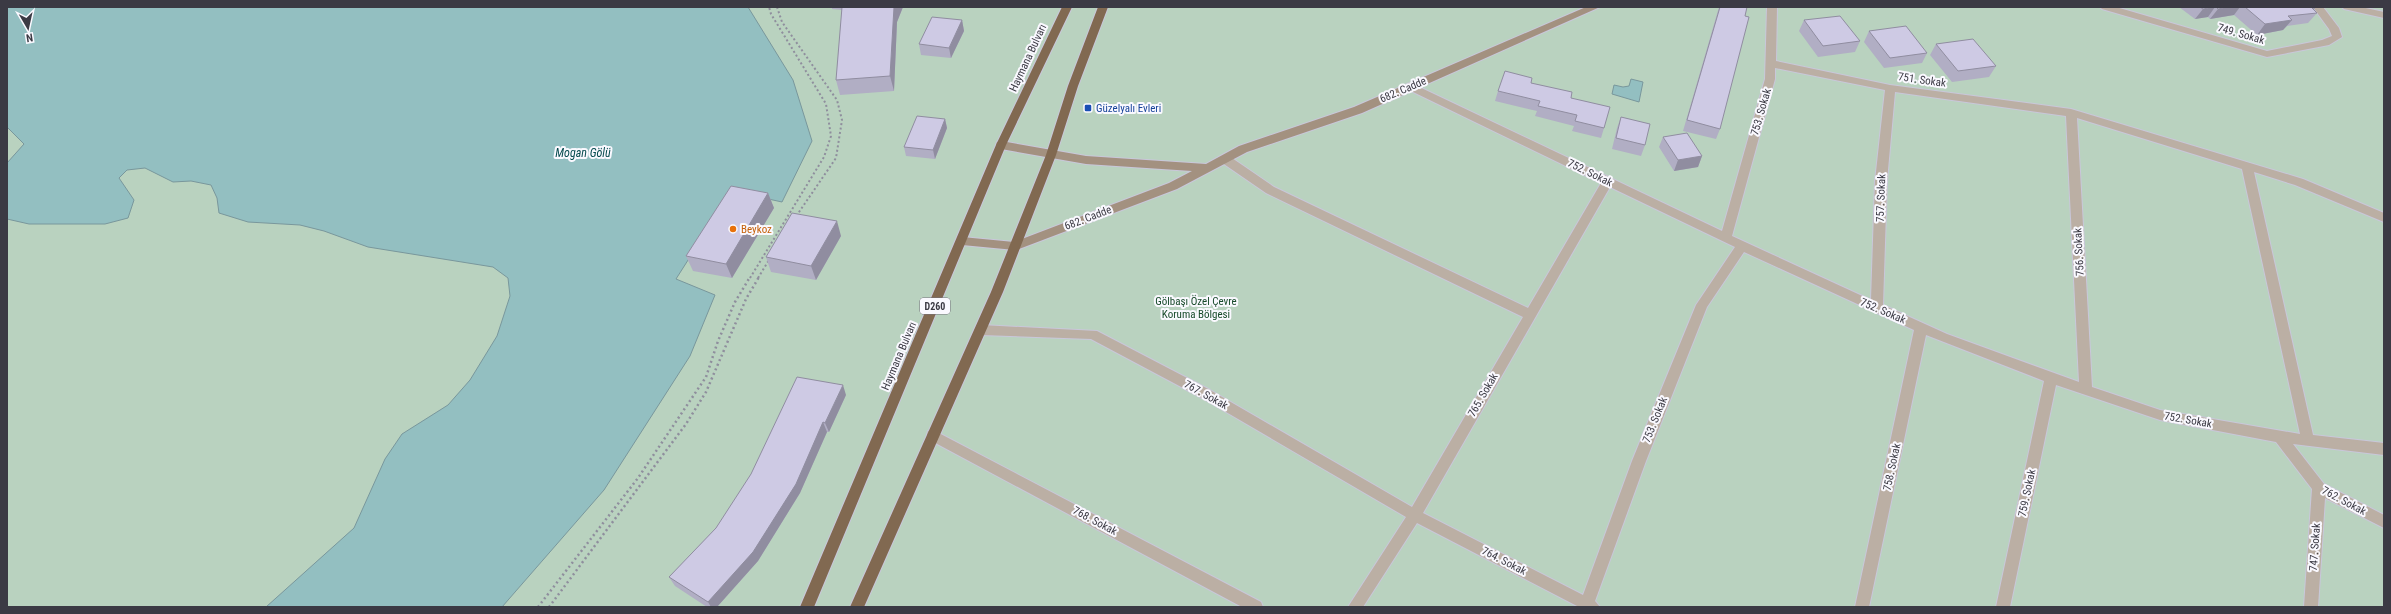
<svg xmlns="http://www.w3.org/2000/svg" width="2391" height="614" viewBox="0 0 2391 614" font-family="'Roboto Condensed',sans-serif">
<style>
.green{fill:#b9d2bf}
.water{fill:#93bfc1;stroke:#79979c}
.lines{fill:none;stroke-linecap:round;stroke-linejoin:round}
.street-casing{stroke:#c9c7da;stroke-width:2}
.secondary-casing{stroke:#c9c7da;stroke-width:2}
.highway-casing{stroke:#c9c7da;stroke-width:2}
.path-far1{stroke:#8f8e9d;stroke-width:2;stroke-dasharray:2 2.5;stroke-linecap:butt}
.path{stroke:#8f8e9d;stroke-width:2.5;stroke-dasharray:2 3;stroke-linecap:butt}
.street{fill:#bbafa4;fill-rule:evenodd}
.secondary{fill:#a39180;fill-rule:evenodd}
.highway{fill:#816951;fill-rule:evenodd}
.wall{fill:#b1aec4}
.shaded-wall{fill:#908da0}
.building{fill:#cecae4;stroke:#908da0}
.transit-dot{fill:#1a4fb4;stroke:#faf9ff;stroke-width:1.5}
.food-dot{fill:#e8710a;stroke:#faf9ff;stroke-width:1.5}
.labels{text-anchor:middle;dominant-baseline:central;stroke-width:4;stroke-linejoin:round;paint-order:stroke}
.shield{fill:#faf9ff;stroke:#74737c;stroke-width:1}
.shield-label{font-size:10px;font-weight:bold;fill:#3b3a44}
.street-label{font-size:11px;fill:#3b3a44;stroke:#faf9ff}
.transit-label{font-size:11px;fill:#164399;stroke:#faf9ff;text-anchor:start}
.food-label{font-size:11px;fill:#c56008;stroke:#faf9ff;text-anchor:start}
.park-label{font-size:11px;fill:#174a2a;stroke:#faf9ff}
.water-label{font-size:12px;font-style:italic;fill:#054a4e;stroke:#faf9ff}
</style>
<rect width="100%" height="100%" fill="#eceaff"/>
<path class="green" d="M7,7H2384V607H7Z"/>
<path class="water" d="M7,7H748L793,80L812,141L782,202L732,191L676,279L715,295L690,356L604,490L502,607H266L354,528L385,459L402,434L448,405L470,380L497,336L510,296L508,278L493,267L368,247L324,231L300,225L248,222L219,213L217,198L211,185L191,181L173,182L145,168L127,170L119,178L134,200L128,218L105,224H29L7,219V163L24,144L7,127Z
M1631,79L1643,82L1639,102L1612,94L1614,85L1623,87L1629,86Z"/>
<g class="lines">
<defs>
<path id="street" d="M1767,7H1777L1776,61L1890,85L2071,109L2303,179L2384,213V222L2295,185L2254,172L2313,435L2384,443V455L2293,444L2324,484L2384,515V528L2325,498L2318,607H2304L2312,489L2276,442L2160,420L2056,385L2010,607H1996L2044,381L1926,335L1869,607H1855L1914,330L1744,252L1707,307L1646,461L1595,601L1600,607H1579L1417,523L1363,607H1348L1406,517L1202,398L1091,339L981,335L977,333L975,330L977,327L981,325L1097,331L1210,390L1412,507L1523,317L1266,193L1221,162L1220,159L1221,156H1229L1274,187L1528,308L1601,183L1407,89L1406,87L1407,85H1415L1722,231L1765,79ZM1775,68L1885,90L1875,181L1871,300L1732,236L1775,79ZM1895,92L2066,116L2079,382L1947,334L1883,305L1887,181ZM2077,118L2242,169L2300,434L2160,410L2092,387ZM1610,187L1735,247L1696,305L1632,461L1583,595L1423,513Z
M2100,7H2116L2267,51L2322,40L2332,36L2329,29L2313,7H2323L2339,28L2342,37L2329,45L2267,57L2102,9Z
M2342,7H2361L2384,12V18L2344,9Z
M933,430L1261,602L1263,607H1242L928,439L927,435L928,431Z"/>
<path id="secondary" d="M1586,7H1600L1362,113L1247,152L1177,189L1019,249L1015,250L962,245L956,241L962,237L1014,242L1169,183L1192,171L1086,164L1001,149L997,148L996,145L997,142L1001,141L1086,156L1206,164L1239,146L1354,107Z"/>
<path id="highway" d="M1062,7H1072L1006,145L814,607H800L996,145Z
M1098,7H1108L1078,86L1056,155L1003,292L864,607H850L991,292L1046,155L1068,86Z"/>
</defs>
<use href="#street" class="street-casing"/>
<use href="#secondary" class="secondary-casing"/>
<use href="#highway" class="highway-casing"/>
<path class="path-far1" d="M777,7L782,22L837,100L842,120L836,158L797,215
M750,278L824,157L831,136L826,104L771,14L769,7
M758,278L769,260"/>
<path class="path" d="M538,607L638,478L706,377L718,341L735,302L750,277
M549,607L686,424L706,392L746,299L759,277"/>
<use href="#street" class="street"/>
<use href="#secondary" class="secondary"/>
<use href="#highway" class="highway"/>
</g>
<path class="wall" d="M832,7H903L897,22L894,91L840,95L836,80L842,10L832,9Z
M1719,7H1747L1720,129L1716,139L1683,131Z
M2179,7H2314L2315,8L2314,10L2317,13L2308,23L2287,26L2283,30L2257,35L2234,15L2210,19L2208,17L2195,19Z
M962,20L964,31L951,58L921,55L919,44Z
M1804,20L1860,41L1855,52L1818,57L1799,31Z
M1869,31L1927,53L1922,63L1884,68L1864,42Z
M1936,44L1996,66L1989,77L1952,82L1930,55Z
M1531,83L1571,98L1604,128L1601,138L1572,131L1574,126L1535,116L1537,111L1495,101L1498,91Z
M1621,117L1645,145L1641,156L1612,149L1617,128Z
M945,119L947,128L935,159L906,156L904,147Z
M1663,137L1702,156L1698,167L1674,171L1659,147Z
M768,193L774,208L732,278L693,271L686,256Z
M841,236L816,280L771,272L766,257Z
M846,395L829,432H827L800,493L758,561L717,607H707L675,586L669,577L716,528Z"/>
<path class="shaded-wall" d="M894,7H903L897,22L894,91L890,76Z
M2215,7L2208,17L2195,19L2203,9Z
M2229,7H2240L2234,15L2210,19L2218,9Z
M962,20L964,31L951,58L949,48Z
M2292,20L2283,30L2257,35L2265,24Z
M945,119L947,128L935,159L933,150Z
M1702,156L1698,167L1674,171L1678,160Z
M768,193L774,208L732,278L726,264Z
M837,221L841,236L816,280L811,266Z
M843,385L846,395L829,432L825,423Z
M823,422L827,432L800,493L758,561L717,607H711L708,602Z"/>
<path class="building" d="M842,7H894L890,76L836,80Z
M1720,7H1747L1745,16L1749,17L1720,129L1687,120Z
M2200,7H2214L2203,9Z
M2216,7H2229L2218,9Z
M2245,7H2314L2315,8H2312L2317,13L2288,16L2292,20L2265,24Z
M1840,16L1860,41L1823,46L1804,20Z
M932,17L962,20L949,48L919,44Z
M1906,26L1927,53L1890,58L1869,31Z
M1973,39L1996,66L1958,71L1936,44Z
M1505,71L1532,78L1531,83L1572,92L1571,98L1610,107L1604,128L1575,121L1577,115L1538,106L1540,101L1498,91Z
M917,116L945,119L933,150L904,147Z
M1621,117L1650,124L1645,145L1616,138Z
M1687,133L1702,156L1678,160L1663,137Z
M731,186L768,193L726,264L686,256Z
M792,213L837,221L811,266L766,257Z
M797,377L843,385L825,423L823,422L796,484L753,552L708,602L669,577L716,528L751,474Z"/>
<rect class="transit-dot" x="1084" y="104" width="8" height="8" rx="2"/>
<circle class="food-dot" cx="733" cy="229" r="4"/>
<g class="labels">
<rect class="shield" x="920" y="298" width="30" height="16" rx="3"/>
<g class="shield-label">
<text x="935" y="306">D260</text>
</g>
<g class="street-label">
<text transform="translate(2241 34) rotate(16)">749. Sokak</text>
<text transform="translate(1028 58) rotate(-65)">Haymana Bulvarı</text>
<text transform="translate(1922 80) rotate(8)">751. Sokak</text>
<text transform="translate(1403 90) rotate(-23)">682. Cadde</text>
<text transform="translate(1761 112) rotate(-74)">753. Sokak</text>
<text transform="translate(1590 173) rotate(26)">752. Sokak</text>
<text transform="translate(1881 198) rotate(-88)">757. Sokak</text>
<text transform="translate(1088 218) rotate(-21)">682. Cadde</text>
<text transform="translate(2079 252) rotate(-93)">756. Sokak</text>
<text transform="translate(1883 311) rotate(23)">752. Sokak</text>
<text transform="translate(899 356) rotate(-67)">Haymana Bulvarı</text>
<text transform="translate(1206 395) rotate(29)">767. Sokak</text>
<text transform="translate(1483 395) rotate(-60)">765. Sokak</text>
<text transform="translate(1655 420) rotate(-68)">753. Sokak</text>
<text transform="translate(2188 420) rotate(10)">752. Sokak</text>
<text transform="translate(1892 467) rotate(-78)">758. Sokak</text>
<text transform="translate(2027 493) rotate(-78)">759. Sokak</text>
<text transform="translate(2344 501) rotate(28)">762. Sokak</text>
<text transform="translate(1095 521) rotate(28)">768. Sokak</text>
<text transform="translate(2315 547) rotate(-86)">747. Sokak</text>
<text transform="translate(1504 561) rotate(27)">764. Sokak</text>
</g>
<g class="transit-label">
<text x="1096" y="108">Güzelyalı Evleri</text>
</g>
<g class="food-label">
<text x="741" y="229">Beykoz</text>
</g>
<g class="park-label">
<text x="1196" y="301">Gölbaşı Özel Çevre<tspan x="1196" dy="13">Koruma Bölgesi</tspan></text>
</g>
<g class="water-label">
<text x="583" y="153">Mogan Gölü</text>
</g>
</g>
<rect width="2391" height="614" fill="none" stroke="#3b3a44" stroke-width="16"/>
<g transform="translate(28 28) rotate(171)" stroke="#faf9ff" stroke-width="3" paint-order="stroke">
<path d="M0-3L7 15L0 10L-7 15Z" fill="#3b3a44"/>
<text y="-6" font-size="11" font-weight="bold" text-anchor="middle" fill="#3b3a44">N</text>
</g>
</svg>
